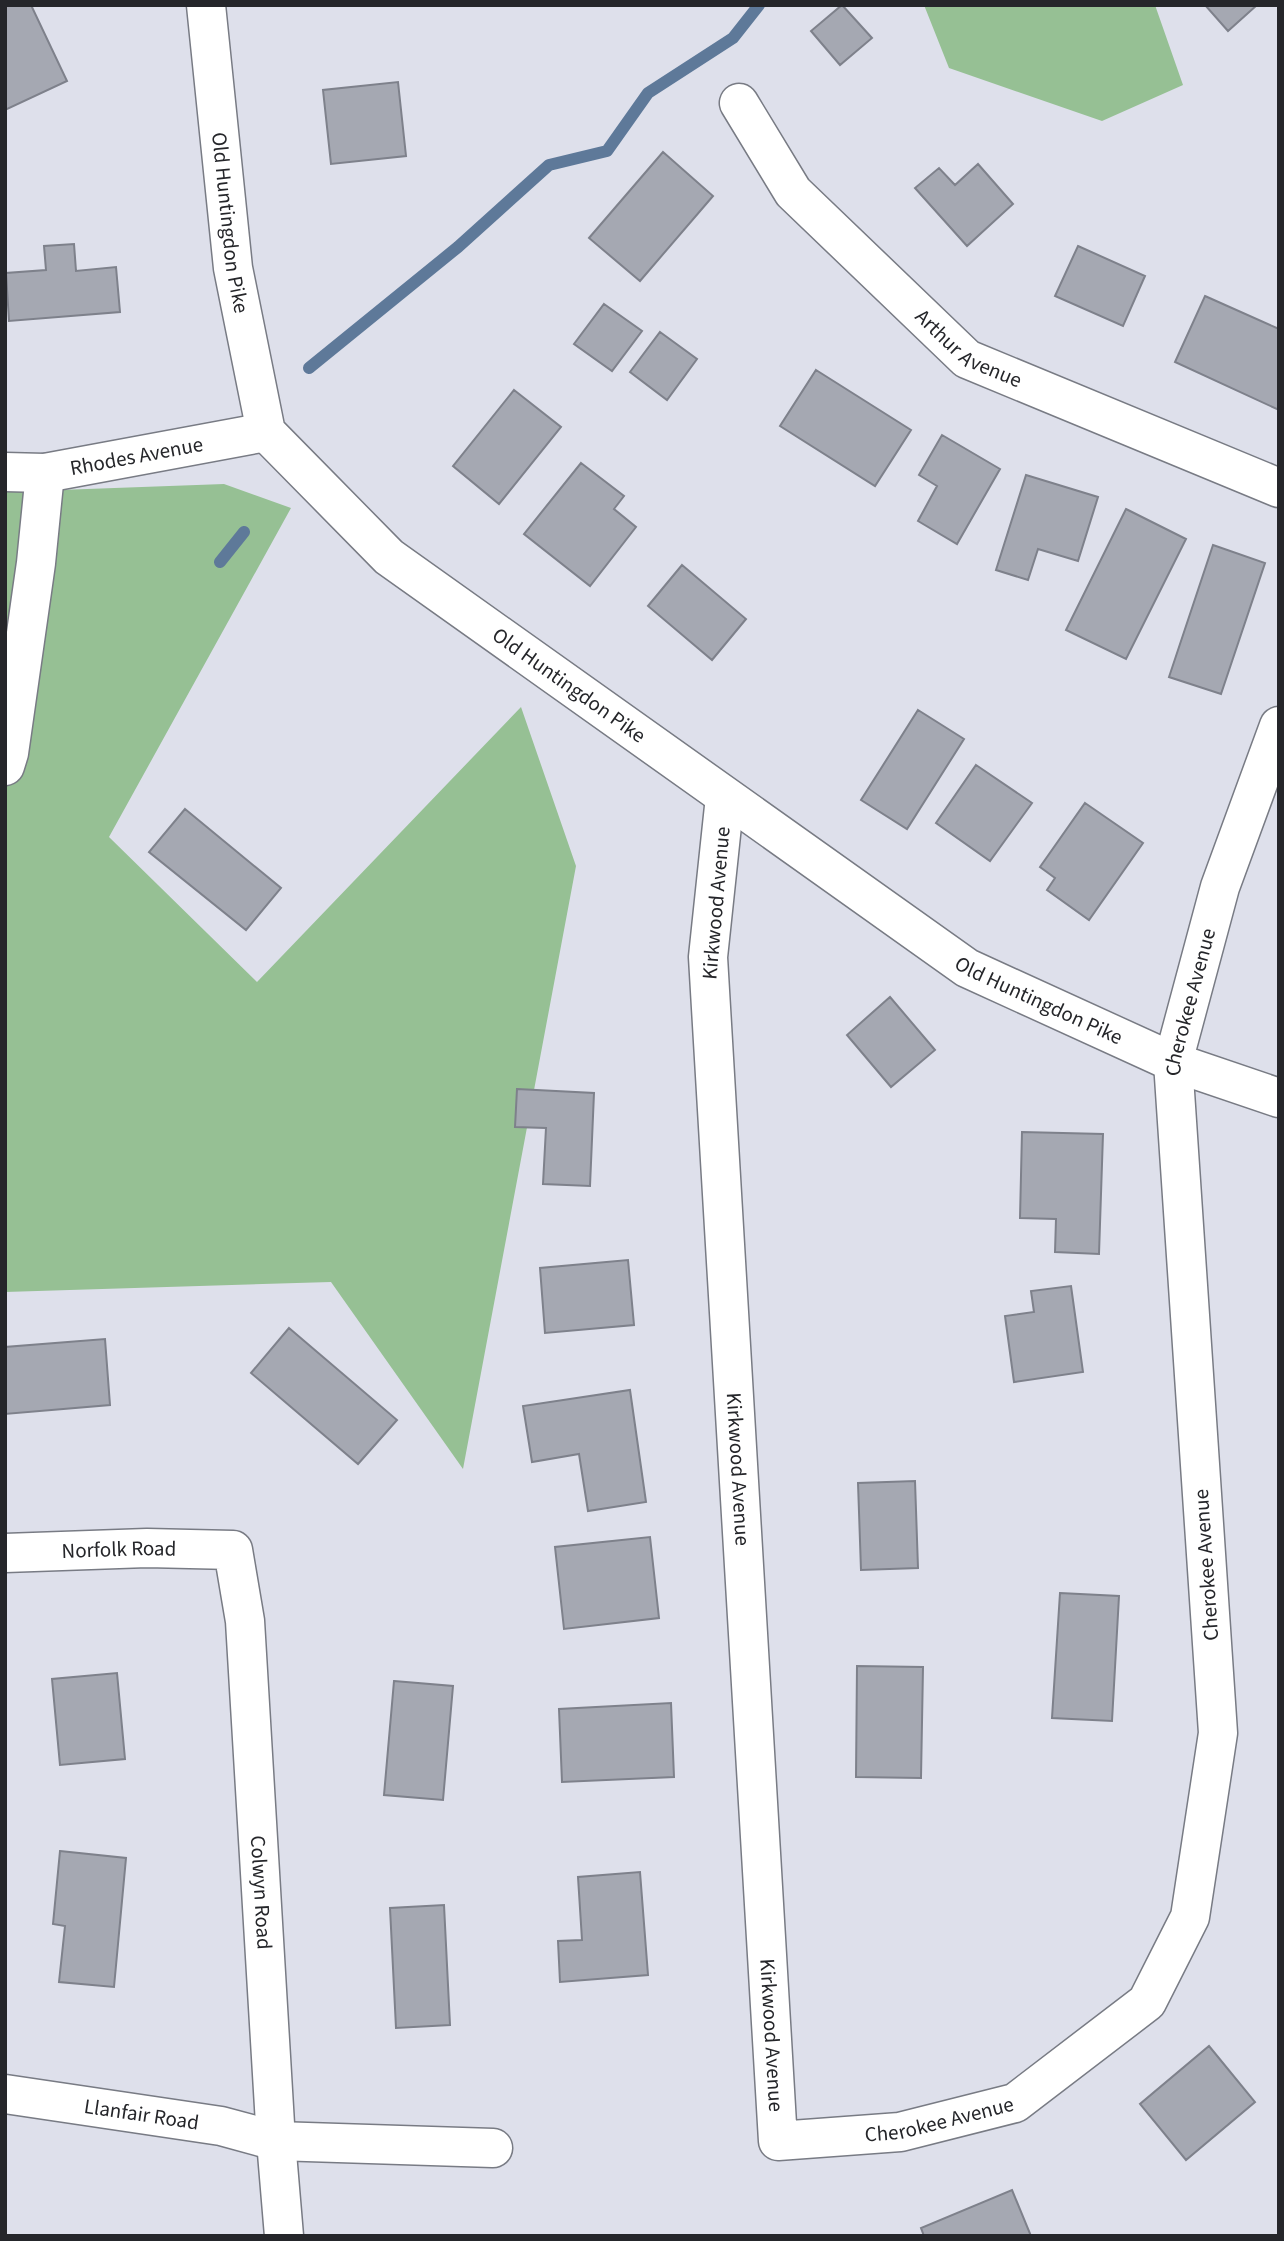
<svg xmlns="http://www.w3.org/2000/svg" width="1284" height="2241" viewBox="0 0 1284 2241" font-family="'Source Sans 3',sans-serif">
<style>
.forest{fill:#96c094}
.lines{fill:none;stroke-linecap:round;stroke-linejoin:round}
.stream{stroke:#5e7999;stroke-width:12}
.building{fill:#a5a8b2;stroke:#7e818b;stroke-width:2}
.minor-casing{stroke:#787b84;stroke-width:41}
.minor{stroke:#fff;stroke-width:38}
.labels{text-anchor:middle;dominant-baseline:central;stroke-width:5;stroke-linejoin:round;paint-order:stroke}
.street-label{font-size:21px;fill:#25262a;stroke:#fff}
</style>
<rect width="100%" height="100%" fill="#dee0eb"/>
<path class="forest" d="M924,5H1155L1183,85L1102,121L949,68Z
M224,484L291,508L109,837L257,982L521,707L576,866L463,1469L331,1282L5,1292V492Z"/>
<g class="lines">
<path class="stream" d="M309,368L458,247L549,165L607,151L648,93L733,38L759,5
M220,562L244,532"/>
</g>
<path class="building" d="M5,5H31L67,81L5,110Z
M842,5L872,38L840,65L811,31Z
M1205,5H1257L1228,31Z
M398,82L406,156L331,164L323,90Z
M663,152L713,196L640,281L589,238Z
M978,164L1013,204L967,246L915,188L939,168L955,185Z
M74,244L76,271L116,267L120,312L9,321L6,273L46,270L44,246Z
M1078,246L1145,276L1123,326L1055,296Z
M1205,296L1279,329V410L1175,362Z
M604,304L642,331L612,371L574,344Z
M660,332L697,359L667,400L630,372Z
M816,370L911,430L875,486L780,426Z
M514,390L561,427L499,504L453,466Z
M942,435L1000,469L957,544L918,521L937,486L919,475Z
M581,463L624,496L614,509L636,527L590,586L524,534Z
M1026,475L1098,497L1078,561L1038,549L1028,580L996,570Z
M1126,509L1186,539L1126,659L1066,630Z
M1213,545L1265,563L1221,694L1169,677Z
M682,565L746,619L712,660L648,606Z
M918,710L964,739L907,829L861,800Z
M976,765L1032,803L990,861L936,823Z
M1085,803L1143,843L1089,920L1047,890L1055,878L1040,867Z
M185,809L281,888L246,930L149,852Z
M890,997L935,1050L891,1087L847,1035Z
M517,1089L594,1093L590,1186L543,1184L546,1128L515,1127Z
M1022,1132L1103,1134L1099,1254L1055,1252L1056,1219L1020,1218Z
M628,1260L634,1325L545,1333L540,1268Z
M1071,1286L1083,1372L1014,1382L1005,1316L1034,1312L1031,1291Z
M289,1328L397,1420L358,1464L251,1373Z
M105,1339L110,1405L5,1414V1347Z
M630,1390L646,1502L588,1511L579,1454L532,1462L523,1406Z
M915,1481L918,1568L861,1570L858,1483Z
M650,1537L659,1618L564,1629L555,1547Z
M1060,1593L1119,1596L1112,1721L1052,1718Z
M857,1666L923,1667L921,1778L856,1777Z
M117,1673L125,1759L60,1765L52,1679Z
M394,1681L453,1686L443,1800L384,1795Z
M671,1703L674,1777L562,1782L559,1709Z
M60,1851L126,1858L114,1987L59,1982L65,1926L53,1924Z
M640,1872L648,1975L560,1982L558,1941L582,1940L578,1877Z
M444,1905L450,2025L396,2028L390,1908Z
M1209,2046L1255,2102L1186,2160L1140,2104Z
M1012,2190L1031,2236H924L921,2228Z"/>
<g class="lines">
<defs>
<g id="minor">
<path id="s1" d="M206,5L233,268L266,432L389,557L967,968L1173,1062L1279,1098"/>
<path id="s2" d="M739,103L793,192L967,359L1279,488"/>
<path id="s3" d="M5,472L45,473L266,432"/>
<path d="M5,766L9,753L36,563L45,473"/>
<path id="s4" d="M725,797L708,957L778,2141L900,2132L1015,2103L1147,2002L1190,1917L1218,1733L1173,1062L1220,887L1279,726"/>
<path id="s5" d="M5,1553L147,1548L233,1550L245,1621L276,2141L284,2236"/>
<path id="s6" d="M5,2094L221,2126L276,2141L493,2148"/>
</g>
</defs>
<use href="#minor" class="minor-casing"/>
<use href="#minor" class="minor"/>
</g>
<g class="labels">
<g class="street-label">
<text stroke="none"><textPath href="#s1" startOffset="219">Old Huntingdon Pike</textPath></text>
<text stroke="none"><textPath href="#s2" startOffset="341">Arthur Avenue</textPath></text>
<text stroke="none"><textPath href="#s3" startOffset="133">Rhodes Avenue</textPath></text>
<text stroke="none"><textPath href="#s1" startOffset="828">Old Huntingdon Pike</textPath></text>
<text transform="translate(716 903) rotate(-85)">Kirkwood Avenue</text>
<text stroke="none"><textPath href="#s1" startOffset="1395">Old Huntingdon Pike</textPath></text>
<text stroke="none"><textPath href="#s4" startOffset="2770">Cherokee Avenue</textPath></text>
<text stroke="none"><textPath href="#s4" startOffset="674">Kirkwood Avenue</textPath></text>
<text stroke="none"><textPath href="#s5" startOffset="114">Norfolk Road</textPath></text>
<text transform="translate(1206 1565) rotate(-94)">Cherokee Avenue</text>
<text stroke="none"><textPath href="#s5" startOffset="572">Colwyn Road</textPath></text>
<text stroke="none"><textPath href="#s4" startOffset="1241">Kirkwood Avenue</textPath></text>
<text stroke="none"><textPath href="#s6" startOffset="138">Llanfair Road</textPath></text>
<text stroke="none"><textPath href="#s4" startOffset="1510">Cherokee Avenue</textPath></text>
</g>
</g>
<rect width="1284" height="2241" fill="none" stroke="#25262a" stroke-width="14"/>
</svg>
